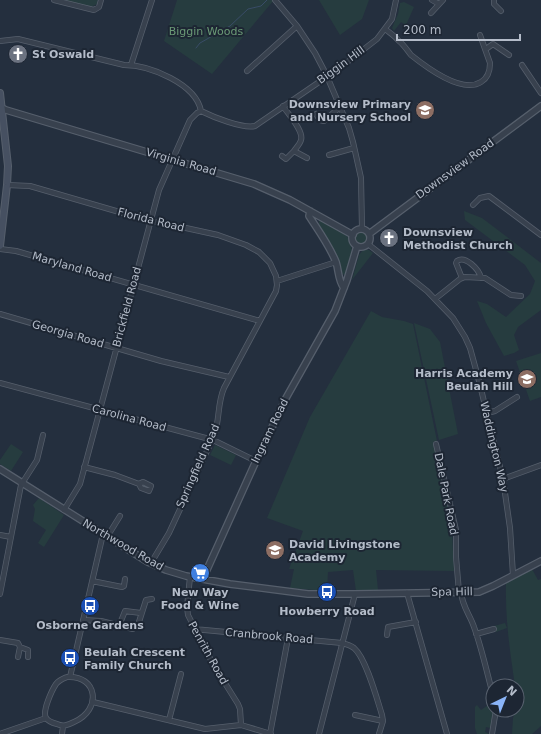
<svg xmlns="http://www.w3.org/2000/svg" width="541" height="734" viewBox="0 0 541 734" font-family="'DejaVu Sans',sans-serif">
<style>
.green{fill:#263c3f}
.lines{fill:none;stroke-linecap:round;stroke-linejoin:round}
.stream{stroke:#394c67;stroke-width:1}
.minor-casing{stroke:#565f6c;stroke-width:6}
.tertiary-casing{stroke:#565f6c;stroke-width:8}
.secondary-casing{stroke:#565f6c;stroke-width:8}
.minor{stroke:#38414e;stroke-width:4.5}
.tertiary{stroke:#38414e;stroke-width:5.5}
.secondary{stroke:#465061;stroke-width:6}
.labels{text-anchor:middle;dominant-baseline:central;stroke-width:4;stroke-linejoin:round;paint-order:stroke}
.park-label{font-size:11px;fill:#6b9a76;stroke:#1d2633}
.poi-label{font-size:11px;font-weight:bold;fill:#b4bcc9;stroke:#1d2633;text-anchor:start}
.street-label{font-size:11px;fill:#b4bcc9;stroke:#1d2633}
</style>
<rect width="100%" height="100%" fill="#242f3e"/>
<path class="green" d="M62,0H98L97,4L91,7Z
M177,0H274L212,74L164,41Z
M319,0H369L362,19L340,35Z
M404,2L414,7L406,25L401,22L394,31L392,28L398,14L400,3Z
M464,211L482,218L541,263V310L518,327L514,335L519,350L514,353L504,356L486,323L477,301L487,304L506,317L530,294L535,281L525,265L465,220Z
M319,220H322C341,231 357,235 350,261C348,266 347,271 345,275L342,274L337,256L319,224Z
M354 239a7 7 0 1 1 14 0a7 7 0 1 1-14 0Z
M363,250H369L373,253L352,280L359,255Z
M371,311L382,317L404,321L413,324L437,441L433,442L443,483L452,532L454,571L376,570L378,590L356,591L353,570L328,572L327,591L290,588L294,569H289L303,531L267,518L310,417Z
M414,323L430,329L440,342L458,434L439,440Z
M541,353V397L530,401L516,361Z
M11,444L23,452L11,471L0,464V460Z
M215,445L236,455L231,465L210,455Z
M39,498L64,515L44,547L38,543L46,530L33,521L35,509L33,505Z
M532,569L538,580L541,579V726L532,734H512L513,718L516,710H517V686H515C510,652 505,618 506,583Z
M505,623L507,628L496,632L494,626Z
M491,703C495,712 494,719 490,728L486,727L485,732L489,734H477L475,728V707L477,705L481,710Z"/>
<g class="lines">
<path class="stream" d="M196,48L200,43L230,26L248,9L261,6L267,0"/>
<defs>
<path id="minor" d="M54,0L94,10L99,7L101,0
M275,0L297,26L315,53L326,74L349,128L353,142L361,178L362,229
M432,0L439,4
M494,0V4L501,11
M431,13L443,0
M385,29C390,33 395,36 399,41C404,45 407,50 411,55C426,67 462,94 481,82C488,78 490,71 490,63L480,35
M0,41L18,39L124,65C150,65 196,84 201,111
M486,49L493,44L509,55
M131,65L152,0
M522,65L541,93
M247,71L297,26
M283,106C288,114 304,131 301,140C300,144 296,148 294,151L307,158
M201,111C213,117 243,129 255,126L341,67L377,39L392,19L396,0
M316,114L320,120L324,121L340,107
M329,155L354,148
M282,156L286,159L294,151
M7,185L30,186L140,218L218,235L246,245L259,252L270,263L276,276L277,285L276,291L224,388C217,404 220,420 214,436L169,533L151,563
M473,205L480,198L489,196L541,235
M368,244L427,291L453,318L465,337L470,348L478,377L503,479L510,528L513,575
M0,249L16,251L260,321
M462,278L456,263L457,261C465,255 479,269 481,278
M277,281L336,262
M435,299L460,279L465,277L485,278L511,295L521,296
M0,314L161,361L229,377
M0,383L213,440L256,461
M487,413L495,411L517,397
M436,444L456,530V557L459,592
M84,467L115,475L139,484L141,488L149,491L151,486L143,482L139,484
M503,479L541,465
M64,510L80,484L159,190L190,120L197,113L201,111
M0,535L11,537
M107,537L120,516
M190,577L187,607L188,615L213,664L238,704L240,709L241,725
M92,581L122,587L124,586L125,579
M461,592C462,606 470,615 474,627C482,649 487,673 493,695
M407,593L447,734
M0,594L21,485L37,460L43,435
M83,620L101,621L133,629L138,625L146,600L152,599
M119,626L125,611L141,613
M194,629L342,643C346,644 350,645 354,648C366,658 377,699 382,715L383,721L379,734
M476,634L494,629
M387,635L388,627L416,622
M0,640L18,643L20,647L28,650V657
M18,657L20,647
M67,677C98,675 102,710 74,722C68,725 63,727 57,724C53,723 48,721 46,718C42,711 52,690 56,684C59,680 62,679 67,677Z
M70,677L103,534
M93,702L201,728L205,729L241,725L271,734
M355,715L383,721
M169,720L181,674
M0,734L46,718
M62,734L63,726
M270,734L288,638
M319,734L355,594
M492,734L496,710"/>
<path id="tertiary" d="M2,108L6,110L254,184L290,200L353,235
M310,211L309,216C318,230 329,245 336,262C339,271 338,281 344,288
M352 238a9 9 0 1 1 18 0a9 9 0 1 1-18 0Z
M369,234L541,106
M0,469L148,562L166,570L186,576L230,584L308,594H355L479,592L493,586L541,561
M205,579V574L256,461L286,398L335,311L347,280L357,246"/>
<path id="secondary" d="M0,93L8,166L7,185L0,246"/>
</defs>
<use href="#minor" class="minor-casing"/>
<use href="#tertiary" class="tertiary-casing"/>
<use href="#secondary" class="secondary-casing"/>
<use href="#minor" class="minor"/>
<use href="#tertiary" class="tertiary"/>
<use href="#secondary" class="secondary"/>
</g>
<defs>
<symbol id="church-disc" viewBox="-11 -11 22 22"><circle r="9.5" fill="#6b7280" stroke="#1d2633"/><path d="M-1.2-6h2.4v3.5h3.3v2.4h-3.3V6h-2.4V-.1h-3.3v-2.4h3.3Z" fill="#fff"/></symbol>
<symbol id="school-disc" viewBox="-11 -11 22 22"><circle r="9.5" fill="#8d6e63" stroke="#1d2633"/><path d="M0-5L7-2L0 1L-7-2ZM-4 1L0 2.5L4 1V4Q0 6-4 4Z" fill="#fff"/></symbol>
<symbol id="supermarket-disc" viewBox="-11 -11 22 22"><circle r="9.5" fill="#3f7fe0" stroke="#1d2633"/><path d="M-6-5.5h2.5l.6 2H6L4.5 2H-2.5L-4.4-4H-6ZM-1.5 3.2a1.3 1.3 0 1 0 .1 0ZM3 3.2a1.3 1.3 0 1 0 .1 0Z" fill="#fff"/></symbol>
<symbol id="bus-disc" viewBox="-11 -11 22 22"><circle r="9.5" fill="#1a4fb4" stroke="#1d2633"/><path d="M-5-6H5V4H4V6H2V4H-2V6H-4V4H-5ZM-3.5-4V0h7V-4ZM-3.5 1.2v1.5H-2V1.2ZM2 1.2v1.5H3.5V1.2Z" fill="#fff"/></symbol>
</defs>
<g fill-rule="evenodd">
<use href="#church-disc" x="7" y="43" width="22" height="22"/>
<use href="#school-disc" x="414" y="99" width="22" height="22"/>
<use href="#church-disc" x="378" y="227" width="22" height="22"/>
<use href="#school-disc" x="516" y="368" width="22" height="22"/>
<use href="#school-disc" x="264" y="539" width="22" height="22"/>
<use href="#supermarket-disc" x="189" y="562" width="22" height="22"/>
<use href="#bus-disc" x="316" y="581" width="22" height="22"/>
<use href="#bus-disc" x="79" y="595" width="22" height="22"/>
<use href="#bus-disc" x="59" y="647" width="22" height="22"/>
</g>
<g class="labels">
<g class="park-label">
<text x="206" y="31">Biggin Woods</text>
</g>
<g class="poi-label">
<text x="32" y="54">St Oswald</text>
<text x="411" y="104" text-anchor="end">Downsview Primary<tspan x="411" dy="13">and Nursery School</tspan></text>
<text x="403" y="232">Downsview<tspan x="403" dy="13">Methodist Church</tspan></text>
<text x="513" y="373" text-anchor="end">Harris Academy<tspan x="513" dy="13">Beulah Hill</tspan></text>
<text x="289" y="544">David Livingstone<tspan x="289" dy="13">Academy</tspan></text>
<text x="200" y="592" text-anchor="middle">New Way<tspan x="200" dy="13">Food &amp; Wine</tspan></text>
<text x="327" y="611" text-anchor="middle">Howberry Road</text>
<text x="90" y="625" text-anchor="middle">Osborne Gardens</text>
<text x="84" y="652">Beulah Crescent<tspan x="84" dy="13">Family Church</tspan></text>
</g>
<g class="street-label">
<text transform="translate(341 65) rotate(-36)">Biggin Hill</text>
<text transform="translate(181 162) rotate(16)">Virginia Road</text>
<text transform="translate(455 169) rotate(-36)">Downsview Road</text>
<text transform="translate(151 220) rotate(14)">Florida Road</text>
<text transform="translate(72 267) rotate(16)">Maryland Road</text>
<text transform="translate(127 307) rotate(-75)">Brickfield Road</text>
<text transform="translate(68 334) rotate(16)">Georgia Road</text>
<text transform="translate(129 418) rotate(15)">Carolina Road</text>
<text transform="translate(270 431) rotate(-64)">Ingram Road</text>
<text transform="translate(494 447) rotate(77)">Waddington Way</text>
<text transform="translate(198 466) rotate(-66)">Springfield Road</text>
<text transform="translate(446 494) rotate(79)">Dale Park Road</text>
<text transform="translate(123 545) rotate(30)">Northwood Road</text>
<text transform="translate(452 592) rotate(-1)">Spa Hill</text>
<text transform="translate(269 636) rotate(5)">Cranbrook Road</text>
<text transform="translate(208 653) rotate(61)">Penrith Road</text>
</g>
</g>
<g transform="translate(505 698) rotate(43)"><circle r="19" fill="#1d2633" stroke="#59626f"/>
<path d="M0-3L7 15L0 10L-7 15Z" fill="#8ab4f8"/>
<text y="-6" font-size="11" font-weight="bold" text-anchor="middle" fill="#b4bcc9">N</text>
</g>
<path d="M397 34v6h123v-6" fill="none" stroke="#b4bcc9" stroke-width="2"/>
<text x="403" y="34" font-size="12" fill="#b4bcc9" stroke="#1d2633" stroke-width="3" paint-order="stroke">200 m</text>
</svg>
